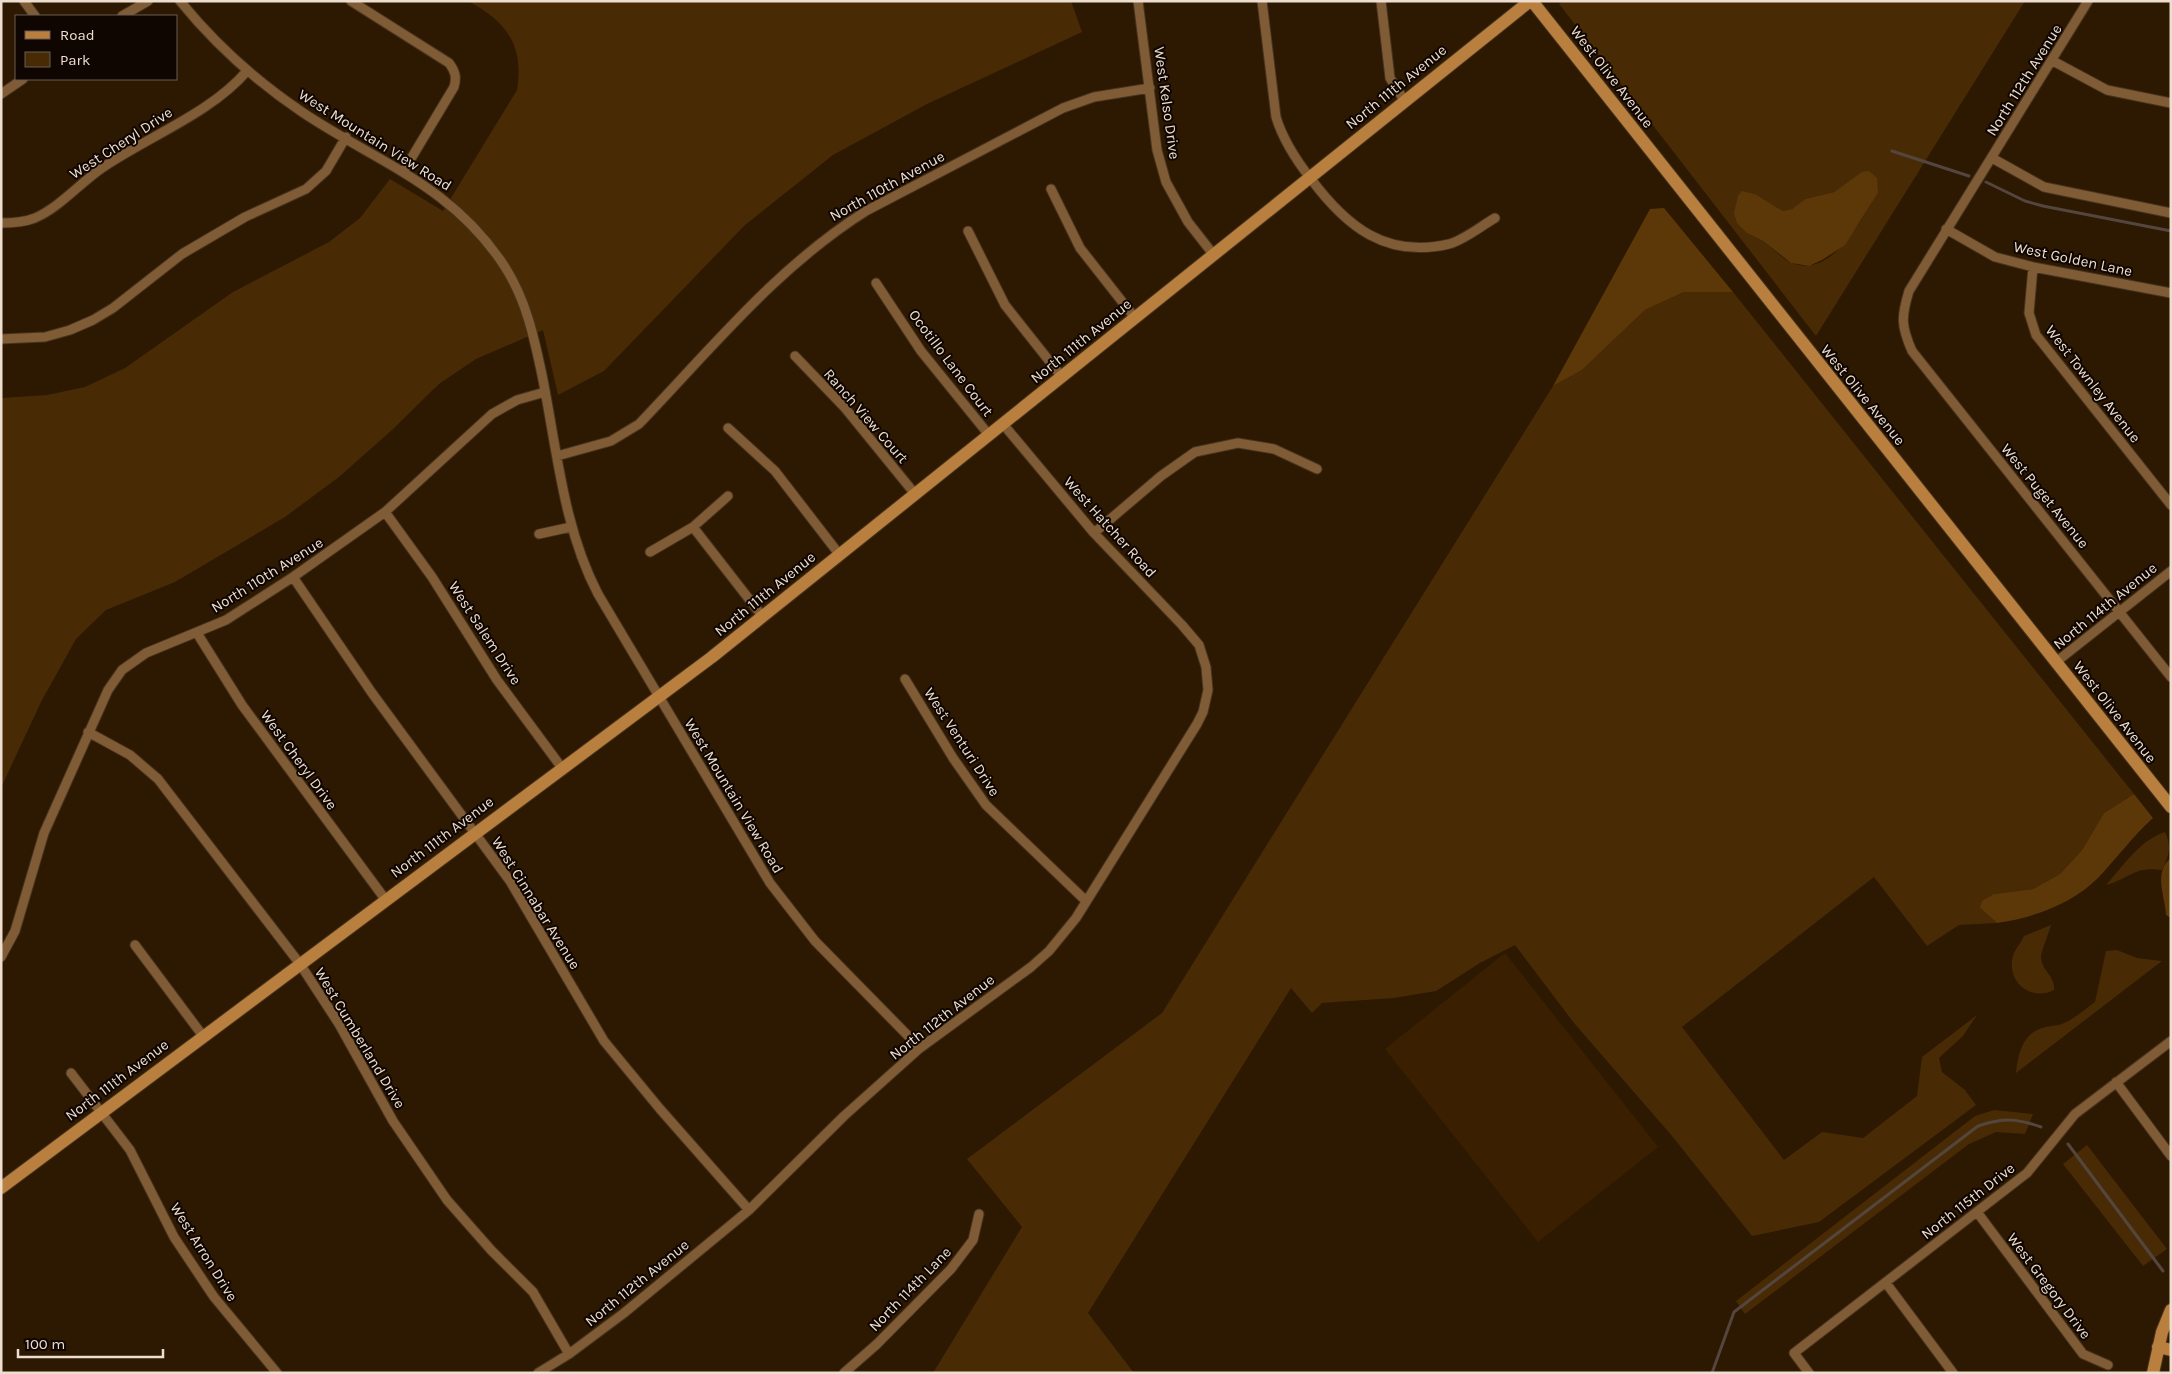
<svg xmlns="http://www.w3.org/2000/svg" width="2172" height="1374" viewBox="0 0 2172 1374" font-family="Karla,sans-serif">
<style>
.built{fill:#3a2000}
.green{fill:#482b05;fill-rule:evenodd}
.forest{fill:#5c3809}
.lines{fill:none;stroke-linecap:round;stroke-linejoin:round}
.stream{stroke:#54463e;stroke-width:3}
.street-casing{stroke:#48341e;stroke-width:11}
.secondary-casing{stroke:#48341e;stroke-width:14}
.street{stroke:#7f5c36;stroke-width:9}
.secondary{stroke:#b87f3f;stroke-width:12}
.labels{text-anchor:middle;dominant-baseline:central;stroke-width:4;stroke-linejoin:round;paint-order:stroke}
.street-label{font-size:15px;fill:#edded0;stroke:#0f0601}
</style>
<rect width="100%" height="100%" fill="#2d1801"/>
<path class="built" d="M1505,953L1658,1147L1538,1242L1385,1049Z"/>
<path class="green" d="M468,1H1071L1082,32L927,104L833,155L745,225L604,371L558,395L543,330L476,359L439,384L392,430L339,477L285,517L175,582L106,610L76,639L41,702L1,788V398L47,395L85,387L125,368L233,292L329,242L360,218L390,179L443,211L517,90C524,45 507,22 468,1Z
M1563,1H2025L1816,336L1559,4ZM1847,183L1878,193C1861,219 1832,279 1792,263C1782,259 1773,248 1764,242C1758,238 1752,236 1747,233L1757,195L1783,211L1792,209L1805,199L1834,192Z
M1684,292H1733L2134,794L2104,813L2082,850L2060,874L2033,889L1994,894L1980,908L1997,923L1959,925L1927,946L1874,877L1682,1027L1784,1160L1822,1132L1863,1138L1917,1096L1922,1057L1977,1015L1963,1036L1939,1058L1942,1072L1965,1090L1976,1105L1819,1222L1752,1236L1672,1136L1574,1023L1515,945L1480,963L1436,991L1394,998L1322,1003L1312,1013L1291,988L1088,1313L1134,1373H933L1022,1227L967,1159L1162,1013L1553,386L1582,370L1645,310Z
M2165,832C2172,846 2169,857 2162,870C2134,866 2131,878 2106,885C2124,865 2140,840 2165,832Z
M2051,925C2049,932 2041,953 2041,957C2041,970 2056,977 2054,990C2034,1001 2009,985 2012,961C2013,950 2020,945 2024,936Z
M2117,950L2137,958L2162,961L2016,1073C2018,1055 2022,1034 2042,1028C2048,1026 2055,1026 2062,1024C2074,1019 2084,1010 2095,1002L2106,951Z
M1994,1110L2033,1114L2025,1134L1996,1132L1969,1144L1745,1314L1736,1301L1975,1116Z
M2087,1145L2167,1249L2143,1266L2063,1164Z"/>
<path class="forest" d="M1869,171L1877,178L1878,193L1845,245L1822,260L1809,266L1791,263L1763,241L1747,233L1737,223L1734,213L1738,196L1742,191L1757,195L1783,211L1792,209L1805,199L1834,192L1862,172Z
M1664,208L1733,292H1684L1645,310L1582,370L1553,386L1650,209Z
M2134,794L2153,818C2132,837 2117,858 2098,878C2072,904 2033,918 1997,923L1980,908L1982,901L1994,894L2033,889L2060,874L2082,850L2104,813Z
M2171,858V918L2166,915C2165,896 2153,872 2171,858Z"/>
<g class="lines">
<path class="stream" d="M1892,151L1969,176
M1986,182L2025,201L2043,206L2171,231
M2068,1144L2163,1271
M1712,1373L1734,1312L1978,1126C2003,1118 2016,1118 2041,1127"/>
<defs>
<path id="street" d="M24,1L35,16
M180,1C215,44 256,81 302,112C378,163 452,185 505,267C526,300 534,337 542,375C557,449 563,527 598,594L770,883L815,941L920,1048
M351,1L449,63C455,71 457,77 454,87L403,172
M1138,1L1157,150L1166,182L1188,222L1213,254
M1262,1L1276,117C1283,140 1296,160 1311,179C1346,226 1386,259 1449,244C1464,240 1481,226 1495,218
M1381,1L1390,78L1404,100
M2088,1L1909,291C1901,317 1901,326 1912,351L2171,677
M122,16L148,1
M2053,61L2107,90L2171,103
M1,94L23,79
M1992,158L2044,187L2171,213
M1051,189L1080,248L1135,318
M1,223C12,223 25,222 35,218C60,207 80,183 102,168C149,136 211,113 247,71
M1946,229L1995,257L2033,267L2171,293
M968,231L1005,305L1062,377
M2033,267L2029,313L2036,335L2171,505
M876,283L921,351L989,435
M1,339L45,337L70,330L93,320L113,308L182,254L245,217L306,189L326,171L346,137
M795,356L845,408L915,494
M728,428L775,471L839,554
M557,456L611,441L639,424C711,349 777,267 866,211L1063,108L1094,97L1150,88
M385,512L432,577L497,680L562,768
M693,527L763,617
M1094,533L1161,476L1195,452L1238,443L1274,449L1317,469
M539,534L571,527
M650,552L693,527L728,496
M293,577L372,693L510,881L604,1041L660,1109L749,1210
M197,633L242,705L385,899
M2056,662L2171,571
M905,679L953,758L986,805L1086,901
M88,732L130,755L158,779L300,964L339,1024L393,1121L447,1200L491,1250L533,1292L569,1354
M135,945L203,1036
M1,957L15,931L44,833L108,690L122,670L146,653L226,620L293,577L385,512L492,414L517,400L545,392
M71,1073L130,1150L174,1237L214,1297L277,1373
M2116,1082L2171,1156
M1977,1212L2083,1354L2108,1365
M1886,1283L1953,1373
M538,1373L569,1354L624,1313L749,1210L844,1116L920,1048L1031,967L1049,951L1076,918L1197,724L1203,712L1208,690L1206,667L1199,645L1182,625L1094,533L1003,424
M844,1373L877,1344L951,1269L973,1240L979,1214
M1809,1373L1794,1353L2027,1173L2075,1114L2171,1041"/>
<path id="secondary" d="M1532,1L2171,807
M1,1188L712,657L1530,1
M2158,1347L2171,1350
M2153,1373L2162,1332L2171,1310"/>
</defs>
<use href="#street" class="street-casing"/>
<use href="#secondary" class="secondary-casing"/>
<use href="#street" class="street"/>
<use href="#secondary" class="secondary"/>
</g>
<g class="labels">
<g class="street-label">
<text transform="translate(1612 77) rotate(52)">West Olive Avenue</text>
<text transform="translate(2024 80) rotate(-58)">North 112th Avenue</text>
<text transform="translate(1396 87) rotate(-39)">North 111th Avenue</text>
<text transform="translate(1167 103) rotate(82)">West Kelso Drive</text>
<text transform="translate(375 140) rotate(32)">West Mountain View Road</text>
<text transform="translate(121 143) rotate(-33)">West Cheryl Drive</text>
<text transform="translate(887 186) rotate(-29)">North 110th Avenue</text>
<text transform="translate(2073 259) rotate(12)">West Golden Lane</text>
<text transform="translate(1081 341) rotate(-39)">North 111th Avenue</text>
<text transform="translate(951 363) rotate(53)">Ocotillo Lane Court</text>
<text transform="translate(2093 384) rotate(52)">West Townley Avenue</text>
<text transform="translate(1863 395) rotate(51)">West Olive Avenue</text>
<text transform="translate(866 416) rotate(49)">Ranch View Court</text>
<text transform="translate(2045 496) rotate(51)">West Puget Avenue</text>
<text transform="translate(1110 527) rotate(48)">West Hatcher Road</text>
<text transform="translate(267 575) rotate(-32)">North 110th Avenue</text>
<text transform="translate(765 594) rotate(-39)">North 111th Avenue</text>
<text transform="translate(2105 606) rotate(-39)">North 114th Avenue</text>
<text transform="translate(485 633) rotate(57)">West Salem Drive</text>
<text transform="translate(2115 712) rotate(52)">West Olive Avenue</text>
<text transform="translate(962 742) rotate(57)">West Venturi Drive</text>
<text transform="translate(299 760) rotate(54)">West Cheryl Drive</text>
<text transform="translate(734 796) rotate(59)">West Mountain View Road</text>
<text transform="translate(442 837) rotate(-37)">North 111th Avenue</text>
<text transform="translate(536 903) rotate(58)">West Cinnabar Avenue</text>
<text transform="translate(942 1017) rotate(-38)">North 112th Avenue</text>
<text transform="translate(360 1038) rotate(59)">West Cumberland Drive</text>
<text transform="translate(117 1080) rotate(-37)">North 111th Avenue</text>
<text transform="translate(1968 1201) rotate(-38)">North 115th Drive</text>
<text transform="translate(204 1252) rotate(58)">West Arron Drive</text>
<text transform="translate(637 1283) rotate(-39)">North 112th Avenue</text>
<text transform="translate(2049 1286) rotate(53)">West Gregory Drive</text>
<text transform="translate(910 1289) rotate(-46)">North 114th Lane</text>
</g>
</g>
<rect width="2172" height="1374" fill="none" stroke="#edded0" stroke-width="5"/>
<rect x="15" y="15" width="162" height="65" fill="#0f0601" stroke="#685c54"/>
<rect x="25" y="31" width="25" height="8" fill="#b87f3f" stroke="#685c54"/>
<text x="60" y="40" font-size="15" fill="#edded0">Road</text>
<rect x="25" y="52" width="25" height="15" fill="#482b05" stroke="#685c54"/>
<text x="60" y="65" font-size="15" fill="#edded0">Park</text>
<path d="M18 1349v8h145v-8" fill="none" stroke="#edded0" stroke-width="2.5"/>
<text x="25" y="1349" font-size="15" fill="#edded0" stroke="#0f0601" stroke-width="4" paint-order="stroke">100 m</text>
</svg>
